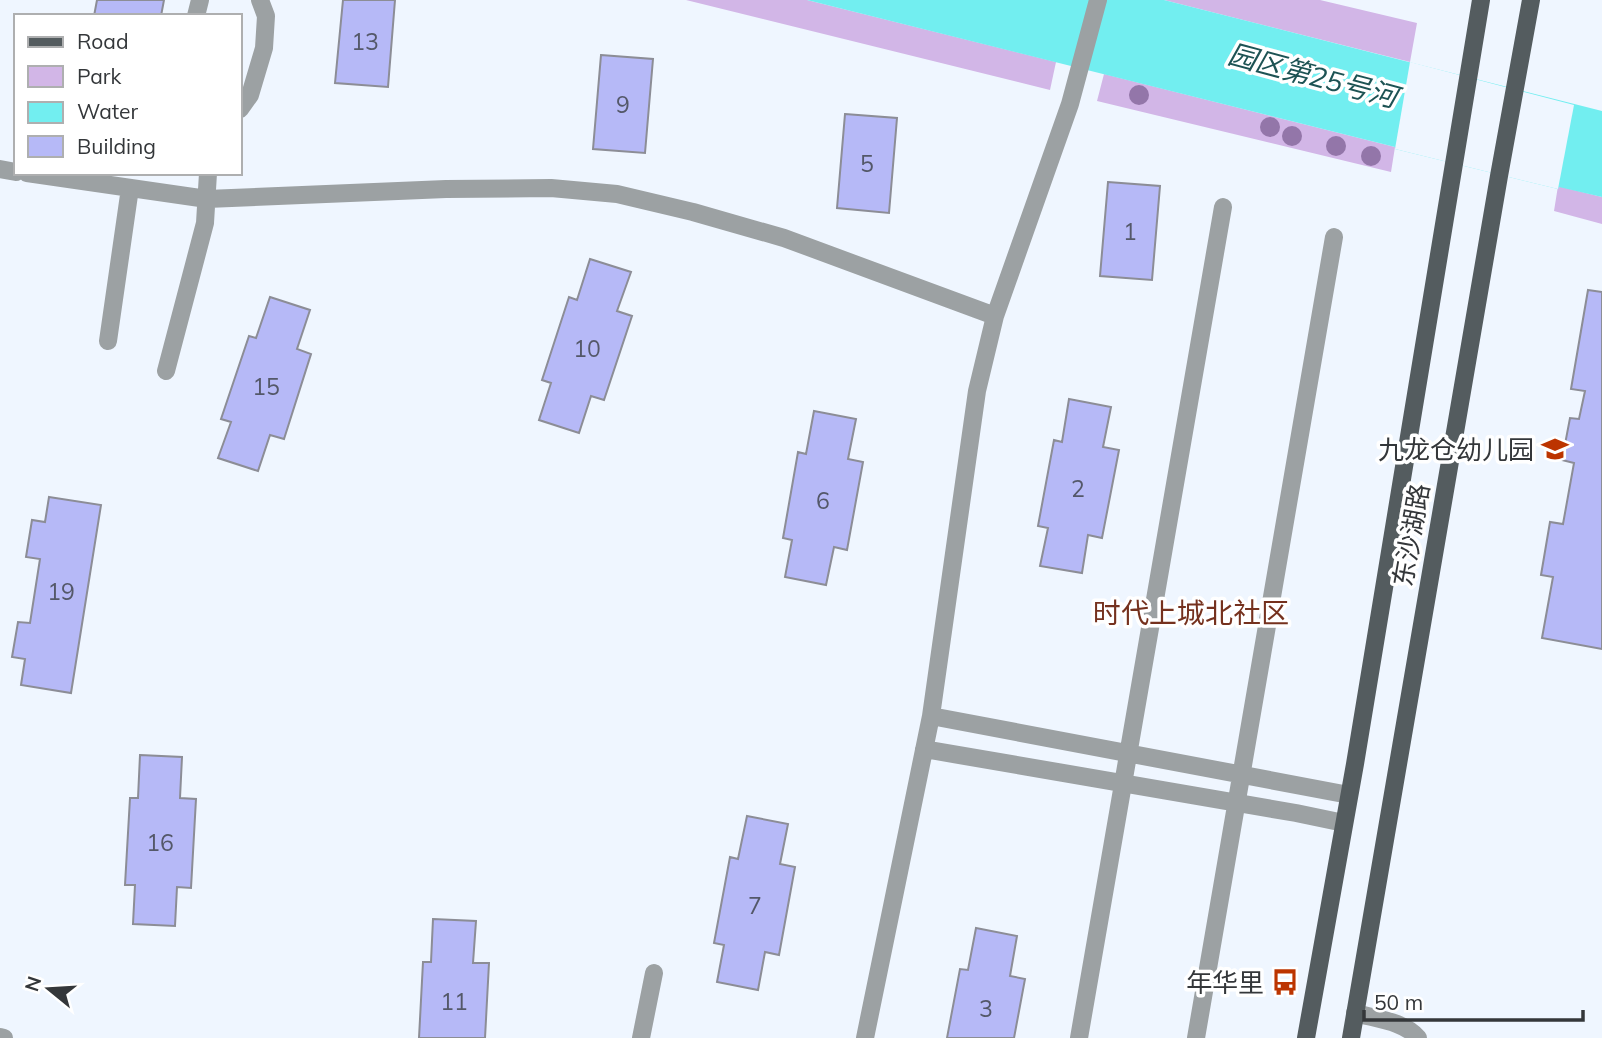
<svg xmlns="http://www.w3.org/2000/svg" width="1602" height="1038" viewBox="0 0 1602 1038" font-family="Mulish,'Noto Sans SC',sans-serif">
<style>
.green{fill:#d2b6e7}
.water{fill:#72eef0}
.pier{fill:#eff6ff}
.building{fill:#b6b9f7;stroke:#8c8d96;stroke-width:2}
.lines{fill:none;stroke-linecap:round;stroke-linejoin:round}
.minor{stroke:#9ca1a3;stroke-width:18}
.major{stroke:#545c5f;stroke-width:18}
.tree{fill:#9376a9}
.labels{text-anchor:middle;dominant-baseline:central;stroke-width:7;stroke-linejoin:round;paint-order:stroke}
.number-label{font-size:23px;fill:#545869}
.poi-label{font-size:26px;fill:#34373a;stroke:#fff;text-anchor:end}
.street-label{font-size:26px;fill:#34373a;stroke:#fff}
.water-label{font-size:28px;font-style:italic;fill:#1d5354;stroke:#fff}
.neighbourhood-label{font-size:28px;fill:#75311e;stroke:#fff}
</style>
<rect width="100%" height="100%" fill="#eff6ff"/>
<path class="green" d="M686,0H807L1056,62L1050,90Z
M1164,0H1320L1417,23L1410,62Z
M1104,74L1395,147L1391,172L1097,101Z
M1558,186L1602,197V224L1554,211Z"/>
<path class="water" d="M807,0H1164L1602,111V197L1559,187L1558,189L1395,149V147Z"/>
<path class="pier" d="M1410,62L1574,105L1558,189L1395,149Z"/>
<path class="building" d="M97,0H164L161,16H94Z
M343,0H395L388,87L335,83Z
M601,55L653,59L645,153L593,149Z
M845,114L897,118L889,213L837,208Z
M1108,182L1160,186L1152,280L1100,276Z
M590,259L631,272L617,311L632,316L604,400L591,396L579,433L539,420L551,383L542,380L569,297L577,300Z
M1588,290L1602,292V649L1542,638L1553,577L1541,575L1550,522L1563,524L1574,463L1562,460L1570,418L1579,419L1585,391L1571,389Z
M270,297L310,310L297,349L311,354L284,439L270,435L258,471L218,458L231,422L221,419L249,336L256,338Z
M1069,399L1111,407L1103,447L1119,450L1102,538L1088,535L1082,573L1040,566L1048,528L1038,526L1054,440L1062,442Z
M814,411L856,419L848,459L863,462L847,550L834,547L826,585L785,577L792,540L783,538L798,452L806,454Z
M49,497L101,505L71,693L21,685L25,659L12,657L18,622L30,623L40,559L26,557L32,520L45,522Z
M140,755L182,757L180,798L196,799L191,888L177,887L175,926L133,924L135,885H125L130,798H138Z
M747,816L788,824L780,864L795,867L779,955L765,952L758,990L717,982L724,945L714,943L730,857L738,859Z
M433,919L476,921L473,963H489L485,1038H419L423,962H431Z
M976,928L1017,936L1010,976L1025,979L1014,1038H947L960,969L968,970Z"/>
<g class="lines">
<path class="minor" d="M196,16L200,0
M240,109L250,95L264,48L266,16L260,0
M0,169L16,172
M27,173L207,199L446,189L551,188L617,194L693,212L784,238L995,316
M108,341L130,188
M166,371L205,223L208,173
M931,716L1349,795
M924,749L1296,813L1344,823
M1355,1013C1376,1019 1404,1021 1418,1038
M0,1037L4,1038
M641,1038L654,973
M865,1038L931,716L977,391L995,316L1070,104L1098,0
M1079,1038L1223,207
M1196,1038L1334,237"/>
<path class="major" d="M1306,1038L1355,764L1481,0
M1351,1038L1499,176L1531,0"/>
</g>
<g class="tree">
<circle cx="1139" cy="95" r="10"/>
<circle cx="1270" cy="127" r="10"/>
<circle cx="1292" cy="136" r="10"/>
<circle cx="1336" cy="146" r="10"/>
<circle cx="1371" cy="156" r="10"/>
</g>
<defs>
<symbol id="school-bare" viewBox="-9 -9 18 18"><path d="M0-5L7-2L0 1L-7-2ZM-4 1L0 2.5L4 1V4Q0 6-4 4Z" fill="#bc3400" stroke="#fff" stroke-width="2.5" paint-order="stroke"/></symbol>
<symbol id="bus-bare" viewBox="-9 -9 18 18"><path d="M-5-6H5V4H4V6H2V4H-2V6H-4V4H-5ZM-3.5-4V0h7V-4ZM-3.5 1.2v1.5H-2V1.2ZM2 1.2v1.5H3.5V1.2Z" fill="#bc3400" stroke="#fff" stroke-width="2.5" paint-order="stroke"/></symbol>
</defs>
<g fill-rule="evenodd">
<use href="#school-bare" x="1536" y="430" width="38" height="38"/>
<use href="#bus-bare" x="1266" y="963" width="38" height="38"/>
</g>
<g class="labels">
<g class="number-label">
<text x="365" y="41">13</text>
<text x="623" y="104">9</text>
<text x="867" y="163">5</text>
<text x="1130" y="231">1</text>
<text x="587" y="348">10</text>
<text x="266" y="386">15</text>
<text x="1078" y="488">2</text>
<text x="823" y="500">6</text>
<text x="61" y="591">19</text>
<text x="160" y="842">16</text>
<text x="755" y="905">7</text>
<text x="454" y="1001">11</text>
<text x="986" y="1008">3</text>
</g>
<g class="poi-label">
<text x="1534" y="449">九龙仓幼儿园</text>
<text x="1264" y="982">年华里</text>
</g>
<g class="street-label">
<text transform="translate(1411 535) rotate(-80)">东沙湖路</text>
</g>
<g class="water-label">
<text transform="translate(1313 75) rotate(15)">园区第25号河</text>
</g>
<g class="neighbourhood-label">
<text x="1191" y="612">时代上城北社区</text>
</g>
</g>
<rect x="14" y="14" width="228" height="161" fill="#ffffff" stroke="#aeafb0" stroke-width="2"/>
<rect x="28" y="37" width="35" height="10" fill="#545c5f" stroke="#aeafb0" stroke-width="2"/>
<text x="77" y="49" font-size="21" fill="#34373a">Road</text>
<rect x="28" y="66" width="35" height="21" fill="#d2b6e7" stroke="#aeafb0" stroke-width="2"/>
<text x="77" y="84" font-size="21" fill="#34373a">Park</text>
<rect x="28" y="102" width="35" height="21" fill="#72eef0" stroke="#aeafb0" stroke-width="2"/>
<text x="77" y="119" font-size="21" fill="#34373a">Water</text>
<rect x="28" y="136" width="35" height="21" fill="#b6b9f7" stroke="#aeafb0" stroke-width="2"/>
<text x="77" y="154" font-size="21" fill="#34373a">Building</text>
<g transform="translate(49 989) rotate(288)" stroke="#ffffff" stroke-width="5" paint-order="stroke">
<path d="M0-5L12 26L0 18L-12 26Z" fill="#34373a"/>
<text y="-10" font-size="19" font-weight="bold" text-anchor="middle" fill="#34373a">N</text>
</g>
<path d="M1364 1010v10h219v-10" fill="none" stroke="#34373a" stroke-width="3.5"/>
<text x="1374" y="1010" font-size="21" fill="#34373a" stroke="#ffffff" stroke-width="5" paint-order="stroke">50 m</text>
</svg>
